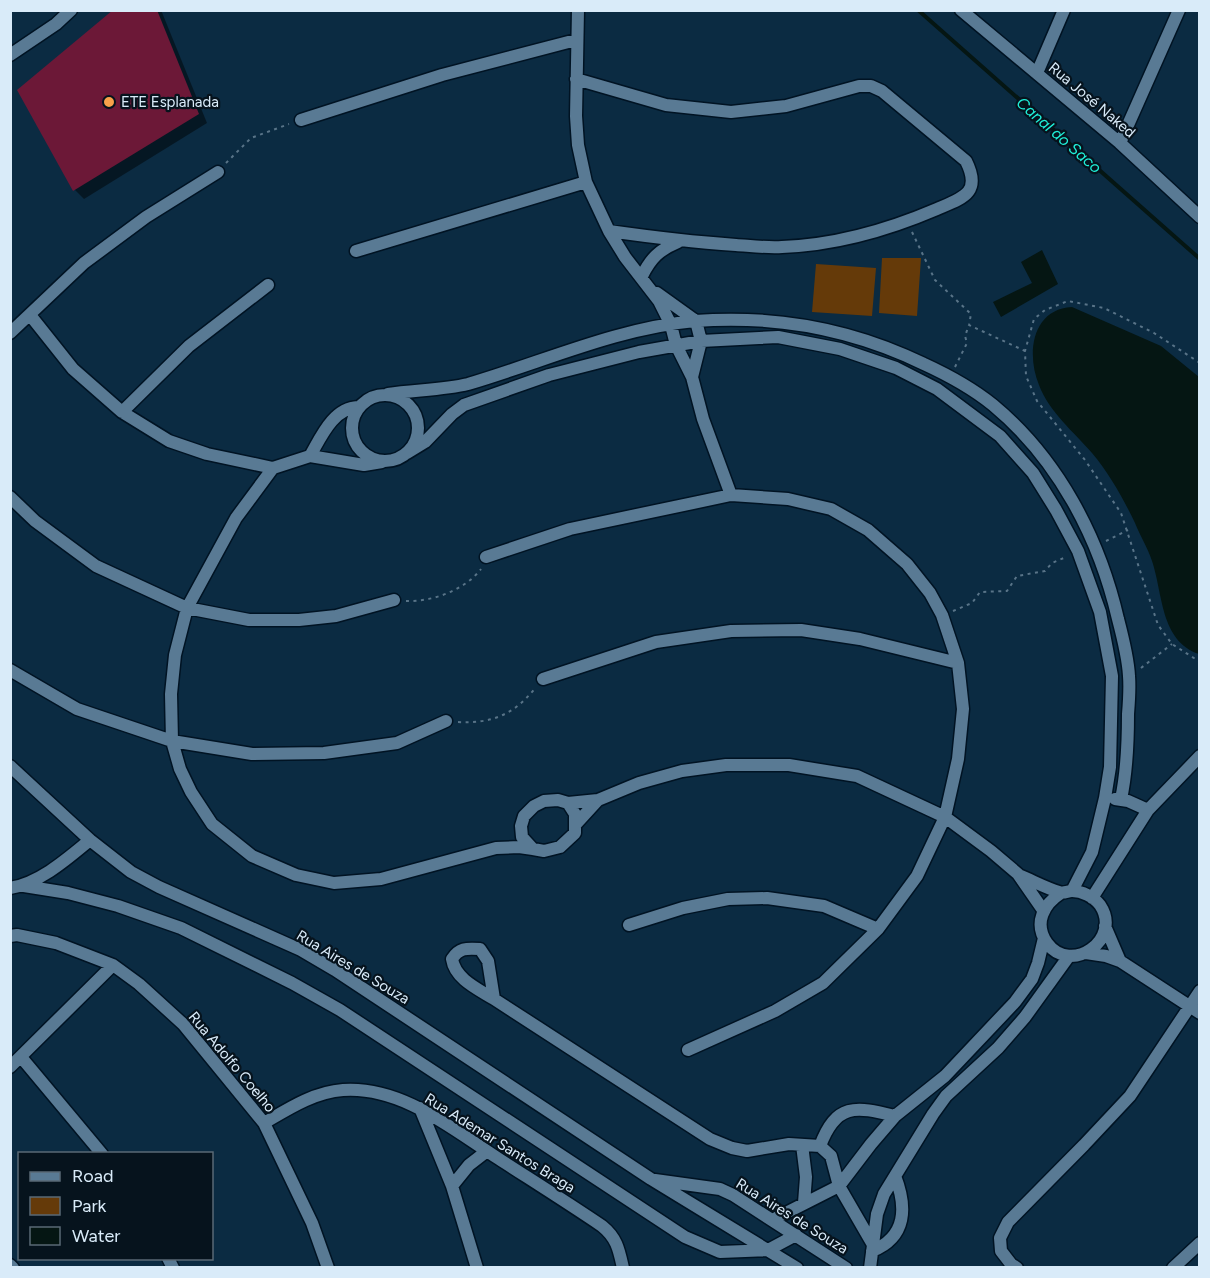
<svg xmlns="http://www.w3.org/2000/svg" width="1210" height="1278" viewBox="0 0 1210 1278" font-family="Figtree,sans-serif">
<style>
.green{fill:#653a09}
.water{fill:#051613}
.shadow{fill:#0007}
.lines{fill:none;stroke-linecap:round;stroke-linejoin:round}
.stream{stroke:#051613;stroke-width:4}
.building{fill:#6c1837}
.minor-casing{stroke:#001323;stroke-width:15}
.path{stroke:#597488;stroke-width:2;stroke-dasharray:3 4.5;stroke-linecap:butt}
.minor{stroke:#597a94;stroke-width:12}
.poi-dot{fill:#f8a14a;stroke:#06131d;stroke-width:2}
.labels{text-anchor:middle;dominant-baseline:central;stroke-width:4.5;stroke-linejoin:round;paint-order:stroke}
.street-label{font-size:15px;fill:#d9ebf9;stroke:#06131d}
.poi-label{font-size:15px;fill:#d9ebf9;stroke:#06131d;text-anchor:start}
.water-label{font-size:16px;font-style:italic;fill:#1ff0d9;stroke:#06131d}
</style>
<rect width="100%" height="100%" fill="#0b2b42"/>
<path class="green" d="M882,258H921L917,316L879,313Z
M816,264L876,268L872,316L812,312Z"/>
<path class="water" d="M1042,250L1058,284L1001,317L993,302L1032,283L1021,262Z
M1072,307L1161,346L1199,377V654C1160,641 1163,593 1152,561C1148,548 1140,536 1135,523C1124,500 1109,473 1092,453C1074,432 1049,412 1039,385C1026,354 1032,309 1072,307Z"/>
<path class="shadow" d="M115,10H161L207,123L84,199L75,190Z"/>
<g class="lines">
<path class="stream" d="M918,10L1200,259"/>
</g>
<path class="building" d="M113,10H157L199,114L73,191L17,90Z"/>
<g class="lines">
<defs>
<path id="minor" d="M578,10L576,116L578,145L586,182L609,231L625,257L659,301L671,325L676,345L692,377L703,419L731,495
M961,10L1120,143L1200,217
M10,55L56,24L71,10
M1037,73L1064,10
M576,79L666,105L731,112L786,106L859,86H871L882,91L966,161C982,193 963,198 937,209C888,230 836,245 782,247C767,248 751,246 736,245C693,242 651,237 609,231
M301,120L442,75L576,40
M1120,143L1179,10
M356,251L586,182
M642,276C651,258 659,250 678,242
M657,293L696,321L701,341L692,377
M30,315L73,369L122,412L169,441L207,454L273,468
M10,333L84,263L146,217L218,172
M388,394C414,390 444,390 468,384C543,362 617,328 695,321C775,315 852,329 924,364C948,375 972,388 993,405C1058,459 1099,537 1118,619C1123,638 1128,657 1129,676C1130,689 1129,702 1128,714C1128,743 1127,771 1121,799
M352 428a33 33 0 1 1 66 0a33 33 0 1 1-66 0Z
M358,407C333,408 321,437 310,456L364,465L382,462
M122,412L189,346L268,285
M407,453L425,442L452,414L464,405L549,375L639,352L701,341L778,337L840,349L896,368L937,389L1000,436L1033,473L1056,510L1078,551L1100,612L1112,676L1110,767L1105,798L1092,852L1072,891
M310,456L273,468L236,518L187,608L175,655L171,694L172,741L180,769L191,792L212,824L252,856L296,875L334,883L381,879L496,848L519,847L533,849
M10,497L35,521L96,566L187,608L249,620H299L336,616L394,600
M486,557L570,529L731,495L788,499L831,509L868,530L907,564L930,593L942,615L958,663L963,709L958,759L945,817L917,876L878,929L823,983L775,1011L688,1050
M10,670L77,709L172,741L252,754L324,753L397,743L446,721
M543,679L656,642L731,631L801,630L860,639L958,663
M10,766L90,840L131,872L159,887L301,950L335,970L651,1179L797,1268
M1115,799L1128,801L1148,810
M568,803L575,814V833L560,847L544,851L533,849L522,837L521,826L524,816L534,806L544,801L558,800L568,803L598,800L639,783L682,771L726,765H789L857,776L945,817L991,851L1018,874L1043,910
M576,824L598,800
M1021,876C1033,881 1046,888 1059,892C1064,894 1067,891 1072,891C1082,891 1094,897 1100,905C1123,939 1071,976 1047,943C1033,923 1044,904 1061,893
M24,886L68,893L118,906L181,928L292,983L340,1010L685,1237L720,1252L768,1250L796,1235
M10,888C40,883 67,859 90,840
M1092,898L1148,810L1200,756
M629,925L683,908L728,899L767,898L824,906L878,929
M1105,926L1120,961
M10,936L17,935L56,943L113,965L139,984L183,1024L264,1123L312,1223L328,1268
M1086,953L1106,956L1120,961L1200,1013
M494,999L488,961L480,949C466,948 459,948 452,959C455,979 478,989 494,999L710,1139L732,1148L747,1151L789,1144L820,1146L831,1156L839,1186L872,1243
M21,1057L102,1154
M10,1067L113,965
M420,1108L452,1186L477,1268
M264,1123C288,1109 314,1092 343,1090C402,1086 452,1129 499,1159C533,1181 568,1203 602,1226C617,1238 619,1250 623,1268
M802,1145L806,1177L804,1203
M820,1146C836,1103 855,1106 895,1116
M655,1180L720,1189L733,1195L846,1268
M452,1186L469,1165L487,1151
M772,1220L839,1186L871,1144L895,1116L945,1076L1015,1002L1032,979L1038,963L1044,938
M872,1251C907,1237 907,1207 895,1176
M168,1258L173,1268
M10,1265L13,1268
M870,1268L877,1214L884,1194L933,1114L946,1096L998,1048L1025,1017L1069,956
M1017,1268L1011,1264L1001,1251L1000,1238L1008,1222L1084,1145L1130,1096L1200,991
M1173,1268L1200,1243"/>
</defs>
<use href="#minor" class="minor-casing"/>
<path class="path" d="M226,163L251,138L289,124
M912,232L935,280L971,314L969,325
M1200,363L1154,333L1104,308L1068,301L1045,310L1034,319L1025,351L1026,376L1037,401L1085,460L1121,513L1158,625L1172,644L1200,662
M955,367L967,343L965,336L969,325L1025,351
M1106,541L1128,530
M406,601C432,602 465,590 481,569
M953,611L972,603L980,592L1007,591L1017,576L1045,571L1052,563L1066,557
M1141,668L1172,644
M458,722C492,724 515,714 536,687"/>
<use href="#minor" class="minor"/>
</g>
<circle class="poi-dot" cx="109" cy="102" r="6"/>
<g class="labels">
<g class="street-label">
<text transform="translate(1092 100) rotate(40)">Rua José Naked</text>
<text transform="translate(353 967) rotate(31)">Rua Aires de Souza</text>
<text transform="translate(232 1062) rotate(50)">Rua Adolfo Coelho</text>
<text transform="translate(500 1143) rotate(32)">Rua Ademar Santos Braga</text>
<text transform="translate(792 1216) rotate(32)">Rua Aires de Souza</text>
</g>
<g class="poi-label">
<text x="121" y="102">ETE Esplanada</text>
</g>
<g class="water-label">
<text transform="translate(1059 135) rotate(41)">Canal do Saco</text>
</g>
</g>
<rect width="1210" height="1278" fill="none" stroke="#d9ebf9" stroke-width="24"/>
<rect x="18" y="1152" width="195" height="108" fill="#06131d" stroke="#5a6975" stroke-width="1.5"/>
<rect x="30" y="1172" width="30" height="9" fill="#597a94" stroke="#5a6975" stroke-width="1.5"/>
<text x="72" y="1182" font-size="18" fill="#d9ebf9">Road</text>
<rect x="30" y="1197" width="30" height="18" fill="#653a09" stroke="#5a6975" stroke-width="1.5"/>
<text x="72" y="1212" font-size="18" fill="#d9ebf9">Park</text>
<rect x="30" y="1227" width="30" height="18" fill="#051613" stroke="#5a6975" stroke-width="1.5"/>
<text x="72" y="1242" font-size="18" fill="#d9ebf9">Water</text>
</svg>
